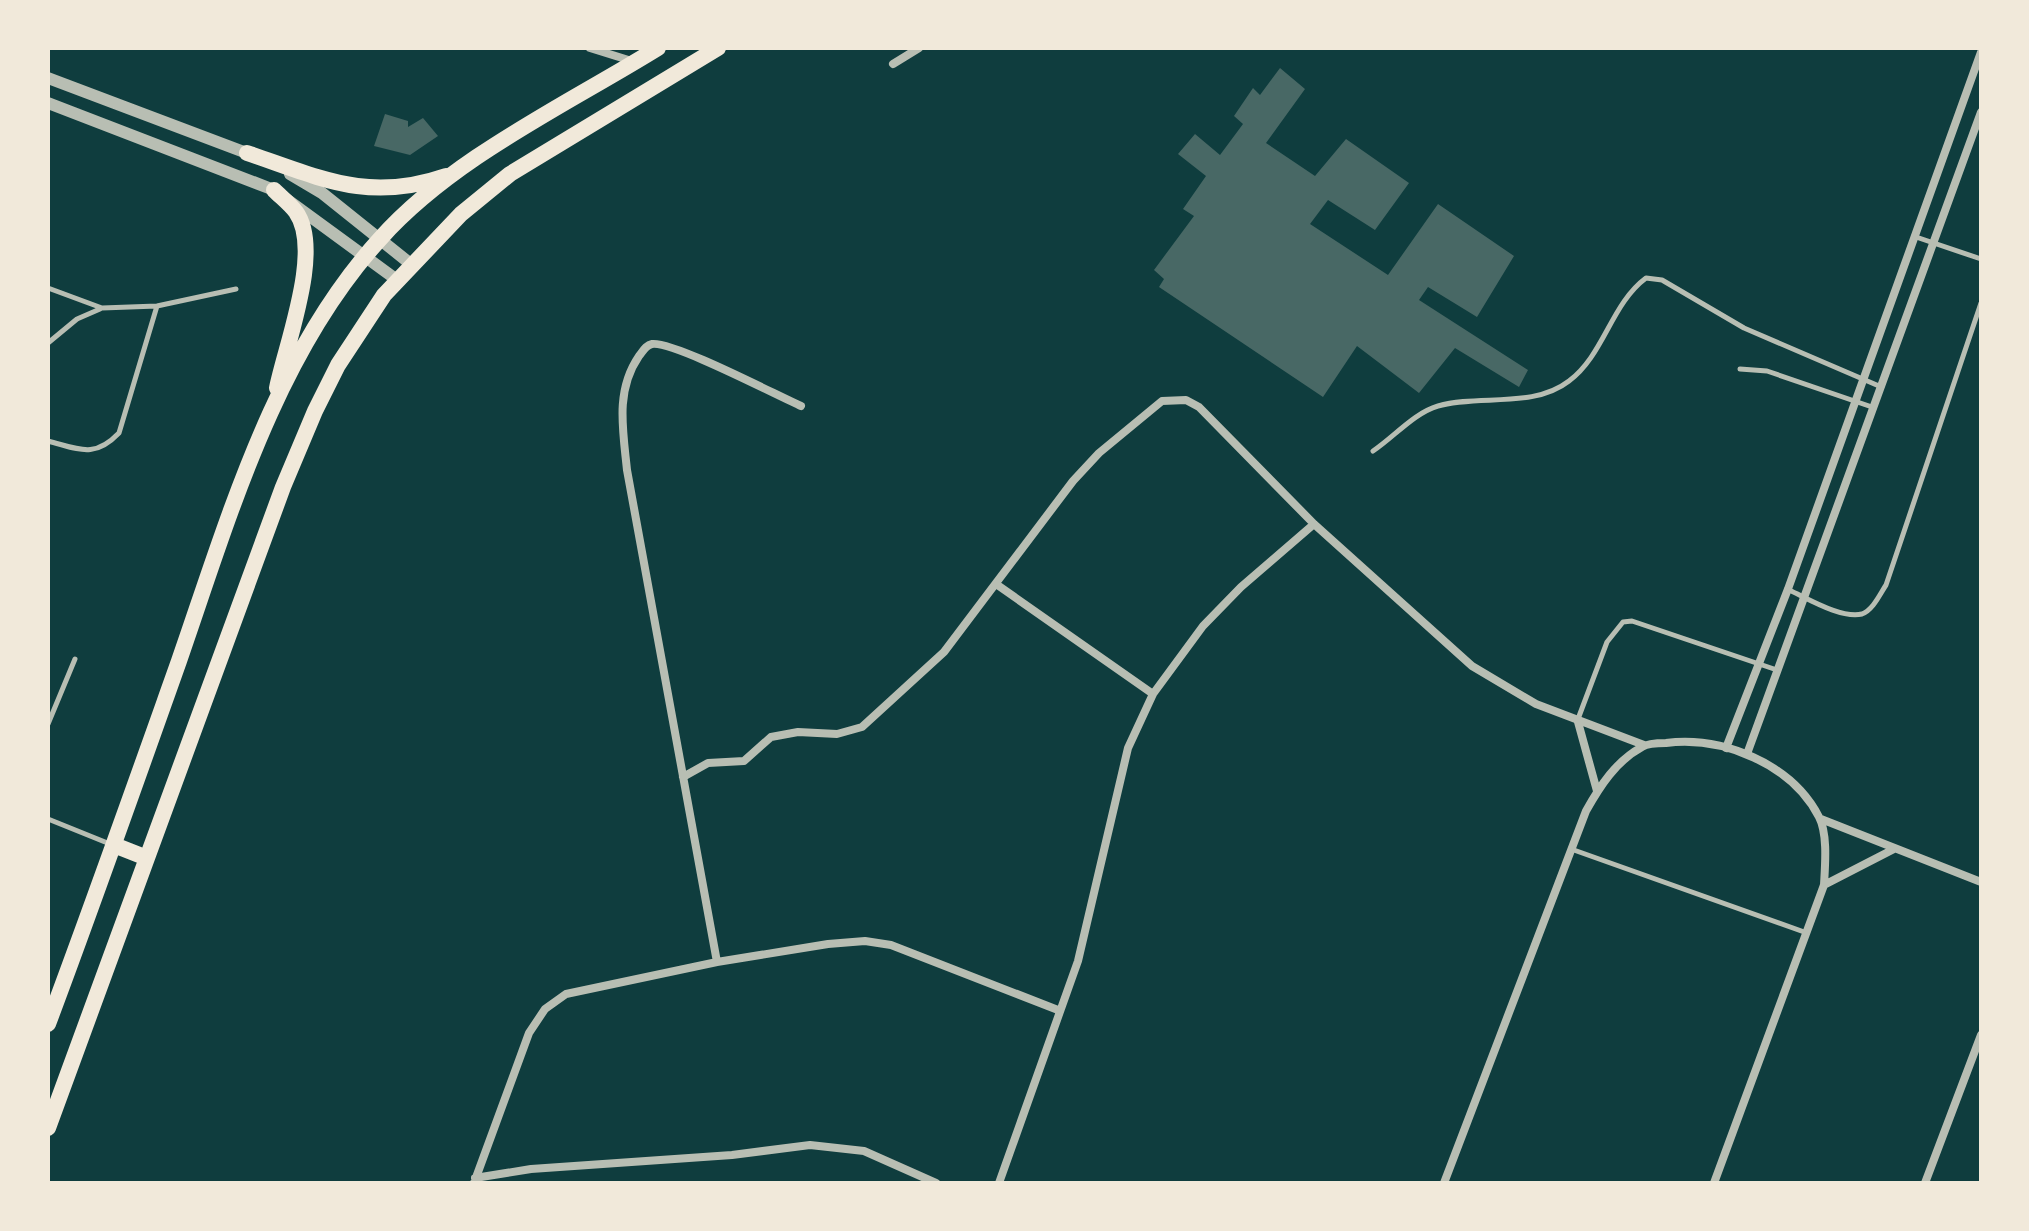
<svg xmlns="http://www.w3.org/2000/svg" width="2029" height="1231" viewBox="0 0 2029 1231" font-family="Figtree,sans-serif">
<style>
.building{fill:#486865}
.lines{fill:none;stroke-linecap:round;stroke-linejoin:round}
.service{stroke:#b8beb3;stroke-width:5}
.minor{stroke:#b8beb3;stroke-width:8}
.tertiary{stroke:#b8beb3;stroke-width:12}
.primary{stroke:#f1e9da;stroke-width:16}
</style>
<rect width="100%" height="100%" fill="#0f3d3e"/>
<path class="building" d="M1280,68L1305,89L1266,143L1315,176L1346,139L1409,183L1375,230L1328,200L1310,224L1388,275L1438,204L1514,256L1477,317L1428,287L1419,300L1528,370L1519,387L1455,348L1419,393L1357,346L1323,397L1159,287L1164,279L1154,270L1194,216L1183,209L1206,176L1178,154L1195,134L1220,155L1243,124L1234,116L1253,88L1260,95Z
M385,114L408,121V127L423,118L438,136L410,155L374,146Z"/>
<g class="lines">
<path class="service" d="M1916,237L1981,259
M48,288L102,308L157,306L236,289
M48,343L77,319L100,309
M1740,369L1767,371L1872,407
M48,441C79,449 94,459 119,433L157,306
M1373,451C1394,437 1414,413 1438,406C1479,394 1533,409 1569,381C1604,355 1611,304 1646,278L1662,280L1744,328L1879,386
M1789,590C1807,598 1841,619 1862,614C1873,610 1880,594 1886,585L1981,303
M1578,719L1607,642L1623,622L1632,621L1777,670
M48,724L75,659
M48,819L110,844
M1571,849L1807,933"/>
<path class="minor" d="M590,48L635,62
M893,64L919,48
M996,584L1153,694
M1578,722L1597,791
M1726,748L1788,589L1981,52
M1747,754L1981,112
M683,777L708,763L744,761L771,737L798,732L837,734L862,727L944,652L1073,481L1099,453L1162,401L1186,400L1199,407L1314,524L1472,666L1536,704L1644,745
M1821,819L1981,882
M1824,885L1894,849
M717,962L627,470C623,430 615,391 639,356C643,351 646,345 652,344C673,341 776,395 801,406
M475,1178L531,1169L732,1155L810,1145L864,1151L936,1183
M474,1183L529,1033L545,1009L566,994L717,962L828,944L865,941L891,945L1058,1010
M999,1183L1078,961L1128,748L1153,694L1203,626L1241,587L1314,524
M1444,1183L1586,811C1600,786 1616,761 1642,747C1648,743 1658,743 1666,743C1723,736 1792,764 1819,817C1828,834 1825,866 1824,885L1714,1183
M1925,1183L1981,1035"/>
<path class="tertiary" d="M48,78L252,155
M48,103L274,190L397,280
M290,174L322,193L412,265"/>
<path class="primary" d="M247,153C321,178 368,203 446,176
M274,190C281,197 290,204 296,212C323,250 286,344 277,388
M114,845L147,858
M48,1024C93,904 136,782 179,661C229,517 275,354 380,239C452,158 566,105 658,48
M48,1128L283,487L315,411L338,365L384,295L461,214L510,174L718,48"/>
</g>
<rect width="2029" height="1231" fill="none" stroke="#f1e9da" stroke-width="100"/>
</svg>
